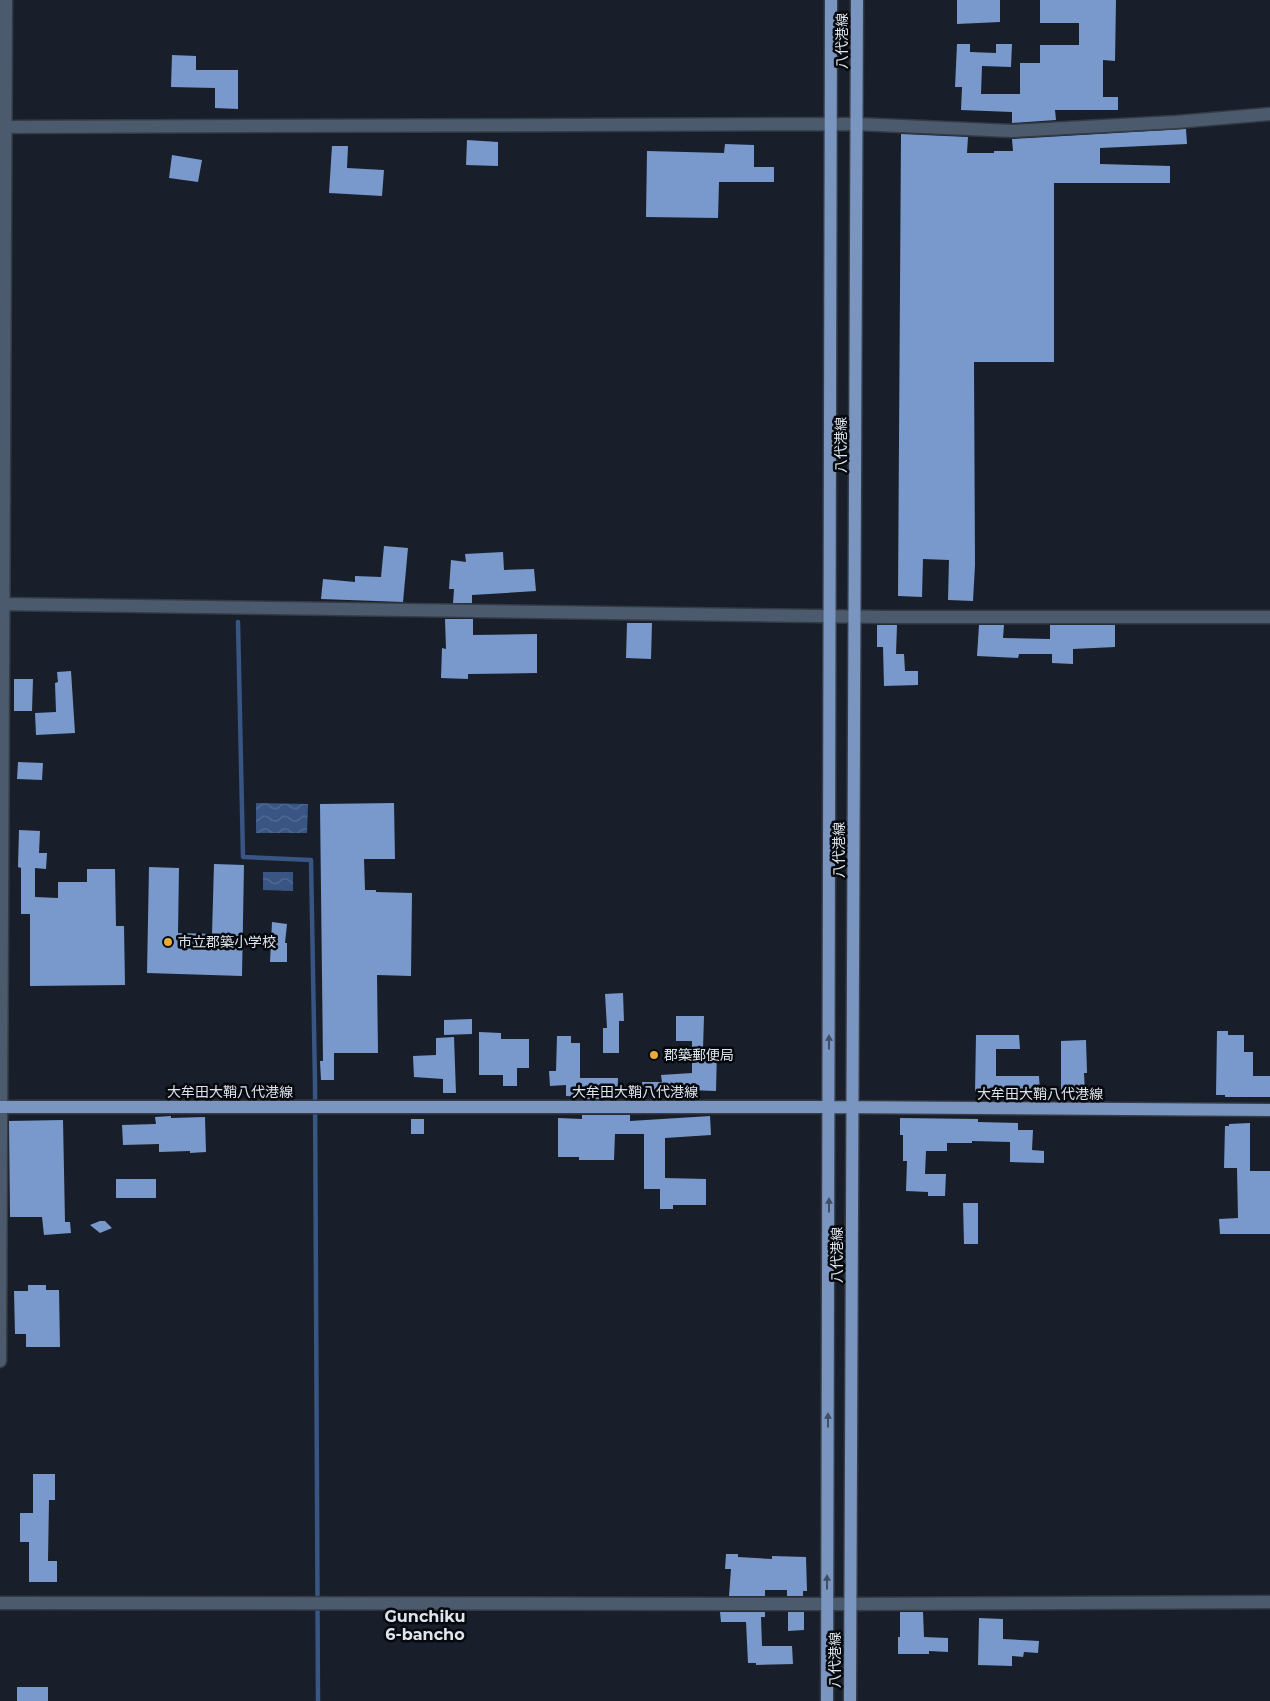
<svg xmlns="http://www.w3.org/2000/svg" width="1270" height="1701" viewBox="0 0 1270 1701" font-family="Montserrat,'Noto Sans JP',sans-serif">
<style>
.water{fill:url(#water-waves)}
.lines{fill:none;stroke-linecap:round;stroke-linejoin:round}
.stream{stroke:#385583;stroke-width:4.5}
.building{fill:#7999cc}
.minor-casing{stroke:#343b45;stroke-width:15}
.major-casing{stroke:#343b45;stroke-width:15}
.minor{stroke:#4c5a6e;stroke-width:12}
.major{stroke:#7995c0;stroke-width:12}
.oneway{fill:#404f66}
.poi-dot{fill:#e8ab37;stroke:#06090d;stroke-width:2}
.labels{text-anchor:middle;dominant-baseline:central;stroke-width:5;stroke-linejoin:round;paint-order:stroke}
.street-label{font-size:14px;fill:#dfe4ec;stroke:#06090d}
.poi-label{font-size:14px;fill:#dfe4ec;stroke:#06090d;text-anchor:start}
.quarter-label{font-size:16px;font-weight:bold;fill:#dfe4ec;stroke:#06090d}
</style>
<defs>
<pattern id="water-waves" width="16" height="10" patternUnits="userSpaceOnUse" patternTransform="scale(1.25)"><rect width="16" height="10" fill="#385583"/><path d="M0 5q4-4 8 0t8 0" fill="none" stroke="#546d95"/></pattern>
</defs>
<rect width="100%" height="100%" fill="#181f2a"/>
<path class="water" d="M256,803L308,804L307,833H256Z
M263,872H293V891L263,890Z"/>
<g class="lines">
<path class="stream" d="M238,622L243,857L311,860L315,1083L318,1701"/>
</g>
<path class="building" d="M957,0H1000V22L957,24Z
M1040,0H1116L1115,61L1103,60V97H1118V110H1055L1056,120L1012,123V112L961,110L962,87H955L957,44H970V52L996,53V44H1012L1011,67L982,66L981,94H1020V63H1040V45H1079V23H1040Z
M172,55L196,56V70H238V109L215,108V88L171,87Z
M1186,129L1187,144L1100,148V164L1170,166V183H1054V362H974L975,565L973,601L948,600L949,560L923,559L922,597L898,596L901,134L968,137L967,153H994V151H1013L1012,139Z
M467,140L498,142V166L466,165Z
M725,144L754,145V167H774V182H719L718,218L646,217L647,151L724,153Z
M332,146H348L347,168L384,170L382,196L329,193Z
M172,155L202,160L198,182L169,178Z
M384,546L408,548L403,602L321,599L323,579L355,582V576L381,577Z
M503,552L504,570L534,569L536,591L472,595V603H453L454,589H449L451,560L466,562L465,554Z
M445,619H473V635L537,634V673L468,674V679L441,678L442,648L446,649Z
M627,623H652L651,659L626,658Z
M877,625H897L896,654H904L905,671H918V685L884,686L883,647H877Z
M979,625H1004L1003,638L1050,639V625H1115V647L1073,649V664L1052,663V654H1019L1018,658L977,656Z
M71,671L75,733L36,735L35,713L56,712L55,683L58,682L57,672Z
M14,679H33L32,711H14Z
M18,762L43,763L42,780L17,779Z
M394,803L395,859H364L365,890H376V892L412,893L411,976L377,975L378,1053H334V1080H321L320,1061H323L320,804Z
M19,830L40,831L39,853H47L46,869L35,868V897L58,898V882H87V869H115L116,926H124L125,985L30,986V914H21V868L18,867Z
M214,864L244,865L242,976L147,973L149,867L179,868L178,933L212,934Z
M272,922L287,924L285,943H287V962H270Z
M623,993L624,1021H619V1053H603V1028H607L605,994Z
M676,1016H704L703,1049H717L716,1091L688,1090L689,1092L643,1094L642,1082H662L661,1075L692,1073V1041H676Z
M472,1019V1034L444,1035V1020Z
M1217,1031H1228V1035H1244V1052H1253V1076H1270V1097H1225V1095H1216Z
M479,1032L501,1033V1039H529V1068H517V1086H503V1075H479Z
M976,1035H1019L1020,1049H996V1076H1039L1040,1092H975Z
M557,1036H571V1043H580V1078H618L617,1099H583V1097L566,1096V1085L550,1086L549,1071H556Z
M454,1037L456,1093H443V1079L414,1077L413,1056L436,1055V1038Z
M1086,1040L1087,1073H1084L1085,1093L1061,1094V1041Z
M582,1115H630V1121L710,1116L711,1135L665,1138V1178L706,1179V1205H673V1209H660V1189H644V1134H615L614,1160H579V1157H558V1118L582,1119Z
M171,1116V1118L205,1117L206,1152L190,1153V1151L159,1152V1144L123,1145L122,1125L156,1124L155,1117Z
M900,1118L978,1119V1122L1018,1123V1130H1033L1032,1150L1044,1151V1163L1010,1162V1142L972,1141V1143H947V1151H926L925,1174H946L945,1196H928V1192L906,1191L907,1161H903V1135H900Z
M411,1119H424V1134H411Z
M63,1120L65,1222H70L71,1233L44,1235L42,1217H10L9,1121Z
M1250,1123V1171H1270V1234H1220L1219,1219L1238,1218L1237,1168H1224L1225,1126H1229V1124Z
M116,1179H156V1198H116Z
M963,1203H978V1244H964Z
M100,1221H105L112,1228L100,1233L90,1225Z
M28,1285H46V1290H59L60,1347H26V1334H15L14,1291H28Z
M33,1474H55V1500H49L48,1561H57V1582H29V1542H20V1513H33Z
M726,1554H738V1557L772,1559V1556L806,1557L807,1591H803V1596H787V1590H765V1596H729L731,1569H725Z
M720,1612H765V1617H761L762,1646H792L793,1664L756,1665V1663H748L746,1622H721Z
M788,1612H804V1630L788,1631Z
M900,1612H923L924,1637L948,1638V1652L929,1651V1654H898V1637H900Z
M979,1618L1003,1619V1639L1039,1641L1038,1653L1024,1652L1023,1657L1012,1656V1666L978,1665Z
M17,1687H48V1701H17Z"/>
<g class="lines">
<defs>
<path id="minor" d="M0,127L857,124L1012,131L1176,122L1270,114
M0,604L885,617H1270
M0,1361L6,0
M0,1603L850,1604L1270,1602"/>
<path id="major" d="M0,1107H829L1270,1110
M827,1701L831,0
M850,1701L857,0"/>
</defs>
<use href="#minor" class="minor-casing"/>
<use href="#major" class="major-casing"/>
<use href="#minor" class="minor"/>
<use href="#major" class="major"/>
</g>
<defs><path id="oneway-solid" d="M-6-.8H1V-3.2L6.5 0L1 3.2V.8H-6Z" transform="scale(1.25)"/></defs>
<g class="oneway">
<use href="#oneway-solid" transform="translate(829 1042) rotate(-90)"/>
<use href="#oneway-solid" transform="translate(829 1205) rotate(-90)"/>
<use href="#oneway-solid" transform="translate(828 1420) rotate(-90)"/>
<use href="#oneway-solid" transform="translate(827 1582) rotate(-90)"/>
</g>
<g class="poi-dot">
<circle cx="168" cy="942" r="5"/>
<circle cx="654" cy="1055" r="5"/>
</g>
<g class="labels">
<g class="street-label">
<text transform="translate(842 41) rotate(-90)">八代港線</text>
<text transform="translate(841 445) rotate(-90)">八代港線</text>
<text transform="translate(839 850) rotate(-90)">八代港線</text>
<text x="230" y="1092">大牟田大鞘八代港線</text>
<text x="635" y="1092">大牟田大鞘八代港線</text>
<text x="1040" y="1094">大牟田大鞘八代港線</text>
<text transform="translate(837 1255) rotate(-90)">八代港線</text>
<text transform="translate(835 1660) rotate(-90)">八代港線</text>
</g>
<g class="poi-label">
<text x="178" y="942">市立郡築小学校</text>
<text x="664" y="1055">郡築郵便局</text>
</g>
<g class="quarter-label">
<text x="425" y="1616">Gunchiku<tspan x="425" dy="18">6-bancho</tspan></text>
</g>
</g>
</svg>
